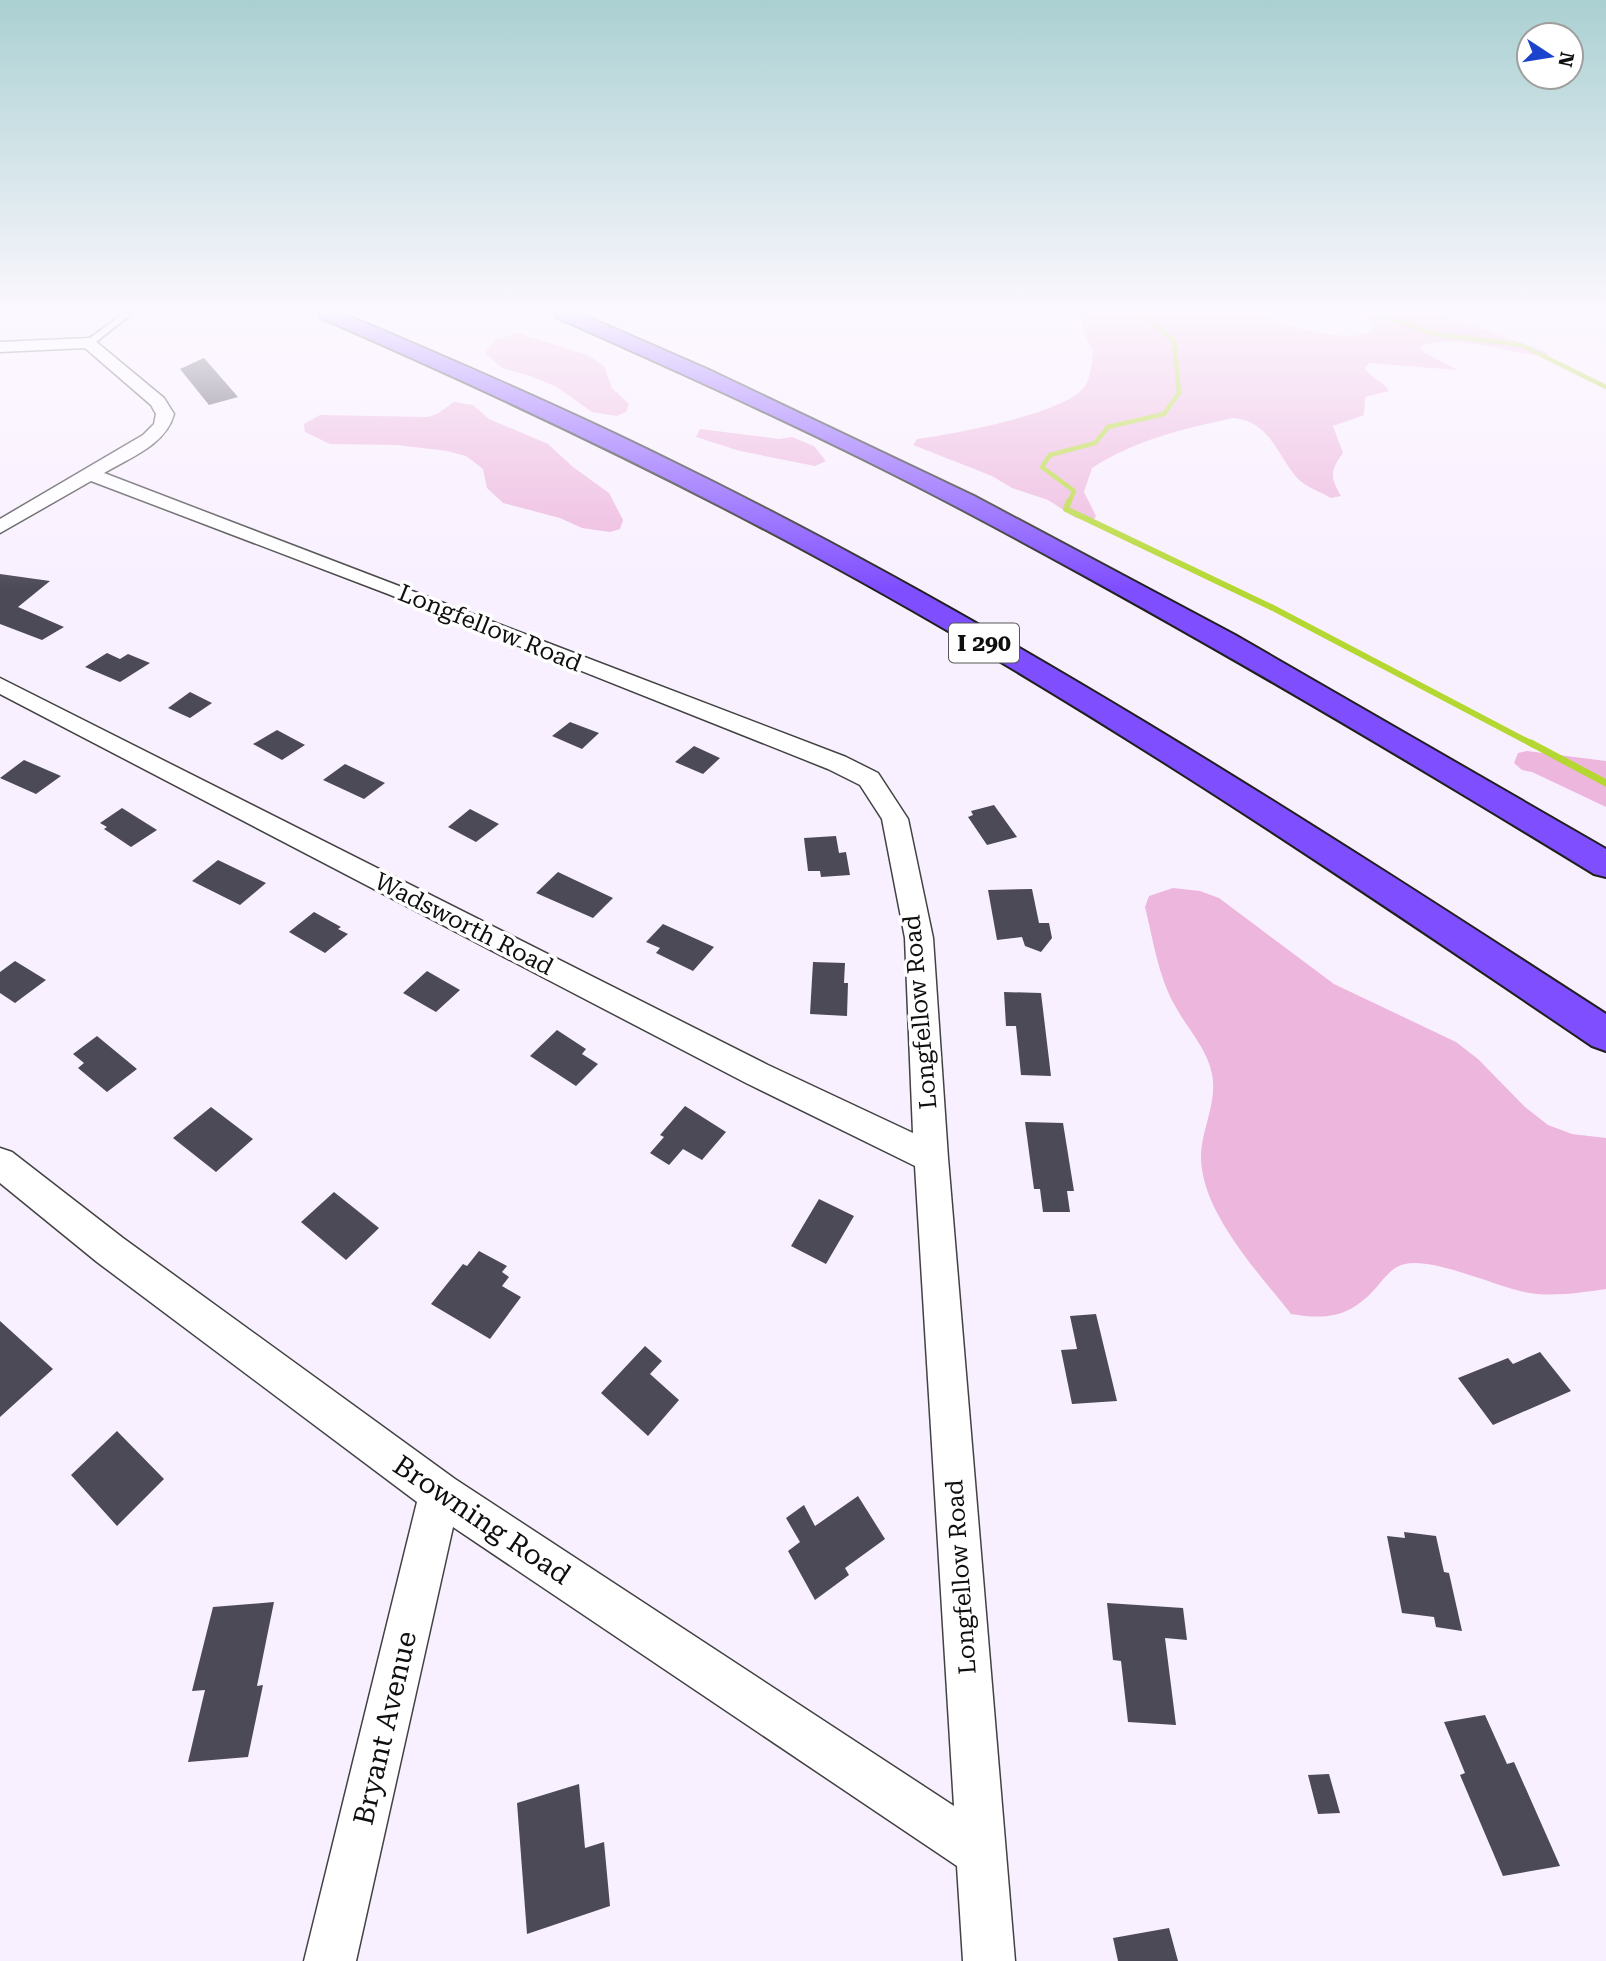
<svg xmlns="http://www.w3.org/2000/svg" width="1606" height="1961" viewBox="0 0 1606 1961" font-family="'Roboto Serif',serif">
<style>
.green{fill:#edb6dd}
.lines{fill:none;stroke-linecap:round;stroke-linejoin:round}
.stream-far2{stroke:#b4d831;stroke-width:4.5}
.stream-far1{stroke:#b4d831;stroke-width:6}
.stream{stroke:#b4d831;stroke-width:7}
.building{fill:#4d4a58}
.service-casing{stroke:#424242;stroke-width:4}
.minor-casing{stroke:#424242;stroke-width:3}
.motorway-casing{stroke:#202020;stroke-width:4}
.service{fill:#fff;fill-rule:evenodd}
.minor{fill:#fff;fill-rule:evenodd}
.motorway{fill:#7f4eff;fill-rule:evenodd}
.labels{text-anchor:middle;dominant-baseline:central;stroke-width:7;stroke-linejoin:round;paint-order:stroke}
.shield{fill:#fff;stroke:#575757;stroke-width:2}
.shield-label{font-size:23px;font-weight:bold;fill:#0f0f0f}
.street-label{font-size:24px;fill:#0f0f0f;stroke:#fff}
.near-street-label{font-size:28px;fill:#0f0f0f;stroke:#fff}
</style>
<rect width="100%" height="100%" fill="#f9f0ff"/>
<path class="green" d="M1082,314H1257C1281,324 1353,347 1374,329L1372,321L1355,314L1443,315L1546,352L1549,356C1514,357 1451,330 1421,347L1423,352L1458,370L1369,363L1365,368C1370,378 1383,381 1389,391L1365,397L1364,415L1333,426L1343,453C1330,471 1330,477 1341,496L1331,498C1321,492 1306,487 1298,479C1277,455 1270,421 1233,418C1183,429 1135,440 1092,468L1084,492L1096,516L1093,521L1076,518L1048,500L1012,488L992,476L913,445L917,439C952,434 1066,414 1085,386C1090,379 1092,363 1093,355C1094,346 1087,343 1085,335C1082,329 1083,320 1082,314Z
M518,333L588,355L604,366L612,388L629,404L626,412L617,416L592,412L557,387L530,376L502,368L485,353L495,340Z
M454,402L473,405L489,419L548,444L573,467L609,493L623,520L620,529L610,532L582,528L560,518L503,503L487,488L483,469L466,456L447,451L397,445L330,444L305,432L304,424L320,415L427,417L437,414Z
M700,429L779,439L792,437L814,446L826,461L815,466L740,451L696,437Z
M1527,751L1606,761V807L1532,772L1522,770L1514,763L1518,753Z
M1173,888L1200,891L1219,898L1334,984L1456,1042L1478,1059L1525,1107L1548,1125L1572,1134L1606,1138V1289C1578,1293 1548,1298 1520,1291C1491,1284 1433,1258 1405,1264C1394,1266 1387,1275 1380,1283C1354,1315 1331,1321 1291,1314C1258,1272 1203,1214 1201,1159C1200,1131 1218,1103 1212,1074C1207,1048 1186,1027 1174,1004C1158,975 1153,939 1145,907L1149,896Z"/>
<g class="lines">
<path class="stream-far2" d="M1376,314L1434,334L1521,345L1606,387
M1069,503L1074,491L1042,467L1050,455L1095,443L1108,427L1164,414L1179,393L1174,341L1142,314"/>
<path class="stream-far1" d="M1069,501L1066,509L1271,607L1534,745"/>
<path class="stream" d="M1531,743L1606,783"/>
</g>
<path class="building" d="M204,358L238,397L209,405L180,369Z
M0,574L50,581L18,607L64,627L42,640L0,624Z
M107,653L120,659L128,654L150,663L120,682L85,667Z
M190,692L212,703L190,718L168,708Z
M570,722L599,733L582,749L552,736Z
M277,730L305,745L282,760L253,744Z
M694,746L720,758L703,774L675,762Z
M24,760L61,776L36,794L0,778Z
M345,764L385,783L364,799L323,780Z
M994,805L1017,837L987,845L968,817L973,815L971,811Z
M122,808L157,830L131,847L104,829L107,827L100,823Z
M470,809L499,824L476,842L448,827Z
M836,836L839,853L846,852L850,875L821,877L820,871H808L804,838Z
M218,860L266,883L240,905L192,881Z
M558,872L613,898L593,918L536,893Z
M1032,889L1039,923H1049L1052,938L1041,952L1025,946L1022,937L997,940L988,890Z
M314,912L341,927L338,929L348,934L325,953L289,932Z
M663,924L714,947L693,971L656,953L660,948L646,942Z
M15,961L46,980L15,1003L0,993V972Z
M813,962L845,963L844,983H848L847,1016L810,1014Z
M427,971L460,990L436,1012L403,993Z
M1004,992L1041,993L1051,1076L1021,1075L1016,1026H1006Z
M557,1030L586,1049L582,1054L598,1064L576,1086L530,1056Z
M97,1036L137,1069L107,1092L78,1068L84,1063L73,1054Z
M685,1106L726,1132L702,1160L683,1149L669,1165L650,1153L664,1137L660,1135Z
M211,1107L253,1139L216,1172L173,1138Z
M1025,1122L1063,1123L1074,1191H1067L1070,1212H1043L1040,1189H1034Z
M334,1192L379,1228L346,1260L301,1222Z
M819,1199L854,1216L826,1264L791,1246Z
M479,1251L507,1266L502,1272L509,1277L502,1286L521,1297L490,1339L431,1304L463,1264L467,1266Z
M1096,1314L1117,1401L1072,1404L1061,1350L1077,1349L1070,1316Z
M0,1321L53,1369L0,1417Z
M645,1346L662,1361L650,1374L679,1400L648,1436L601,1393Z
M1540,1352L1571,1391L1493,1425L1458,1378L1508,1358L1513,1364Z
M117,1431L164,1479L117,1526L71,1475Z
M858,1496L885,1539L845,1568L849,1575L815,1600L788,1551L800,1542L786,1518L804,1505L815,1526Z
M1404,1532L1436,1536L1444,1572L1449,1573L1462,1631L1436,1627L1434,1617L1402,1613L1387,1536L1405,1538Z
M274,1602L257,1686L263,1685L248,1757L188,1762L205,1690L192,1691L213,1607Z
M1107,1603L1183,1608L1187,1640L1165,1638L1176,1725L1128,1722L1121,1661L1113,1660Z
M1485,1715L1507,1764L1514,1762L1560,1866L1503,1876L1460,1775L1465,1773L1444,1722Z
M1329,1774L1340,1813L1318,1814L1308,1775Z
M579,1784L585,1848L604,1842L610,1906L527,1934L517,1803Z
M1169,1928L1178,1961H1118L1113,1938Z"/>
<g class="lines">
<defs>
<path id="service" d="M123,314H131L92,345H86V341Z"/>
<path id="minor" d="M89,338L94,340L164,398L174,414C166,445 129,458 104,473L846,757L878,773L908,819L933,938L948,1158L1015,1961H963L957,1866L453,1527L356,1961H304L417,1502L97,1262L0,1183V1148L12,1152L123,1238L455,1479L954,1806L915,1166L746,1083L0,694V678L768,1065L913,1133L905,938L882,819L860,785L828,769L388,594L91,481L0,533V519L143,435L154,424L156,414L151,405L85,348L0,352V342Z"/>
<path id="motorway" d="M318,314H344C453,360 562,407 669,460C995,619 1302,817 1606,1014V1051L1592,1046C1338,874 1083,701 813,555C652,468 489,391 321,318Z
M555,314H581L707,369L974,496L1235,635L1606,849V877L1594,874C1385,746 1175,622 959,508C828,439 693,378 558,318Z"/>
</defs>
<use href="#service" class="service-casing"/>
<use href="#minor" class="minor-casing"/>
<use href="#motorway" class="motorway-casing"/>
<use href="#service" class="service"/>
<use href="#minor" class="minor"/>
<use href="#motorway" class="motorway"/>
</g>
<linearGradient id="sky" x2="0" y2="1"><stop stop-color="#aad0d2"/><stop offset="0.53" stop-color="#fcf8ff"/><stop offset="1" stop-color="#fcf8ff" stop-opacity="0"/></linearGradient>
<rect width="1606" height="588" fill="url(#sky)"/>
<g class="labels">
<rect class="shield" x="949" y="623.5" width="70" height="39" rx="5"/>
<g class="shield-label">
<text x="984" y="643">I 290</text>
</g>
<g class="street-label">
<text transform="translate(490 628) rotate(22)">Longfellow Road</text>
<text transform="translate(464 924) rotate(27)">Wadsworth Road</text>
<text transform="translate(920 1012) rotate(-95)">Longfellow Road</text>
<text transform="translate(961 1577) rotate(-94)">Longfellow Road</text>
</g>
<g class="near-street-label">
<text transform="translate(482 1520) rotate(34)">Browning Road</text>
<text transform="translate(385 1728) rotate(-77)">Bryant Avenue</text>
</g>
</g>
<g transform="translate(1550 56) rotate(102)"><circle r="33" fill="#ffffff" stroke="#9f9f9f" stroke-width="2"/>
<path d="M0-5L12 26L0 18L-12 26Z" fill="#1b43cb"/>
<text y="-10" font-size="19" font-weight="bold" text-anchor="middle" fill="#0f0f0f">N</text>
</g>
</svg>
